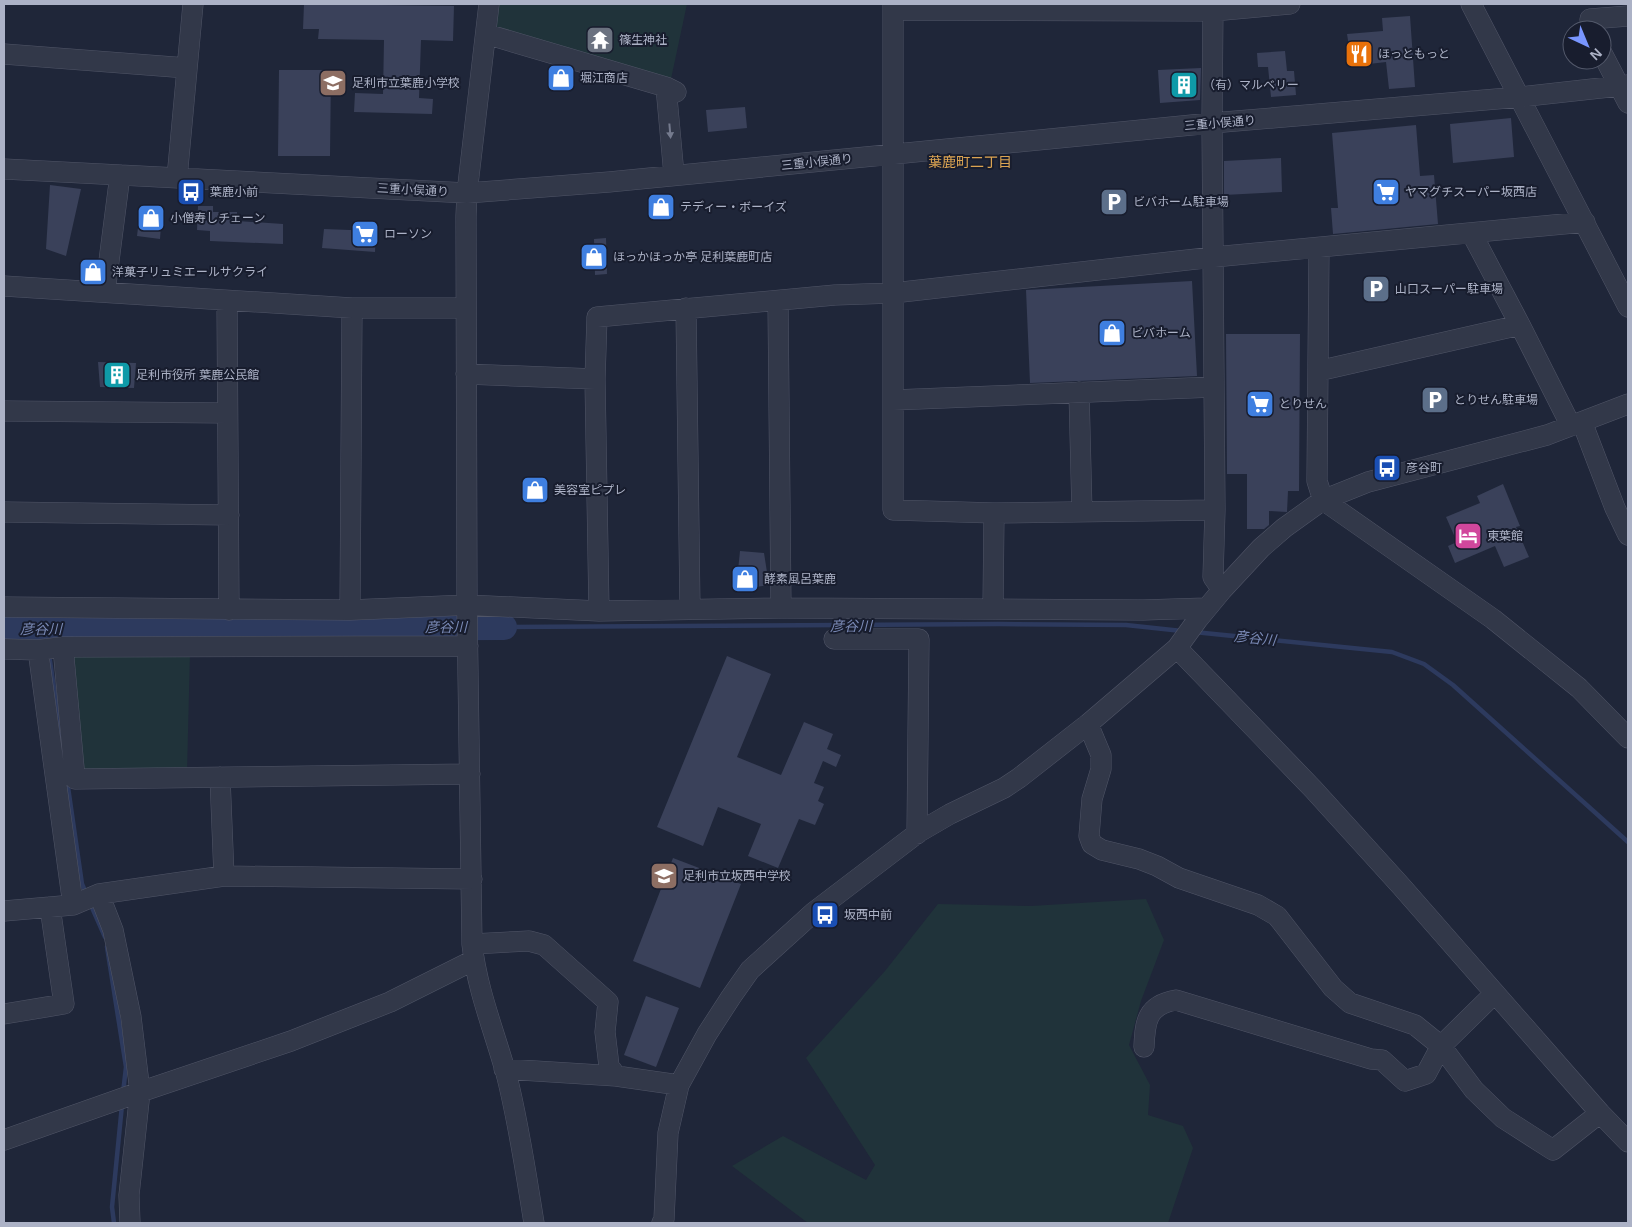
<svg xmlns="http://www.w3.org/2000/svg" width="1632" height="1227" viewBox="0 0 1632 1227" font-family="Helvetica,'Noto Sans JP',sans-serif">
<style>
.green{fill:#20333a}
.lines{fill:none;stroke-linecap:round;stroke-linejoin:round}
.stream{stroke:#2d3a5e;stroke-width:4.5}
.river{stroke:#2d3a5e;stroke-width:26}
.building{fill:#3a415a}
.minor-casing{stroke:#505567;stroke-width:21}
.minor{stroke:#323849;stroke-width:20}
.oneway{fill:#757b8e}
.labels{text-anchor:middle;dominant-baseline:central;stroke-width:4;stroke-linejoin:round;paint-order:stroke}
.poi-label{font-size:12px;fill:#acb2c6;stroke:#181d2e;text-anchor:start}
.street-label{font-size:12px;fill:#acb2c6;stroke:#181d2e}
.neighbourhood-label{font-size:14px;fill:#dba452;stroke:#181d2e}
.water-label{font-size:14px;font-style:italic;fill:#7a8ab6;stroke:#181d2e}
</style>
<rect width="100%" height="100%" fill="#1f2639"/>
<path class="green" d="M494,4H687L671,79L490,30Z
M67,652H190L187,773L78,775Z
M1146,899L1164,940L1141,1001L1129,1045L1150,1085L1148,1115L1183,1126L1193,1148L1168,1223H808L732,1166L783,1136L866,1180L875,1165L806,1058L885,971L938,904L1031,906Z"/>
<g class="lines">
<path class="stream" d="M504,627L999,624L1126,625L1182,631
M46,629L48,644
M1194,632L1392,652L1424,664L1453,685L1628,842
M49,654L62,743
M67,780L82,884L86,893
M90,903L105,937
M107,947L126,1067L123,1093
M114,1223L112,1207L122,1105"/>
<path class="river" d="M4,629L504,627"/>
</g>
<path class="building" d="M304,4L454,6L453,41L421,40L419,98L433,99L432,114L354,112L355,93L383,94L384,40L318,39L319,29H303Z
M1410,16L1415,87L1389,89L1386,62L1352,66L1347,34L1383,31L1382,18Z
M1285,51L1287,71H1294L1296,95L1271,97L1268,67H1258L1257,53Z
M1201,68L1200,100L1160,103L1158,70Z
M279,70H331L330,156H278Z
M745,107L747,128L708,132L706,110Z
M1511,118L1514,157L1453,163L1450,124Z
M1416,125L1420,176L1434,175L1438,224L1333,234L1331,208H1338L1332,133Z
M1281,158L1282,192L1224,195V161Z
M50,185L81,189L66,256L46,249Z
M198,206H213V212H237V221L283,224V244L210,241V231L197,230Z
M140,211L162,213L160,239L137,236Z
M324,229L376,231L375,252L322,248Z
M606,238L607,274L595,275L594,239Z
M1192,281L1197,376L1030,383L1026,290Z
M1226,334H1300L1299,491H1288L1287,512L1269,511V525L1264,529H1247V474H1227Z
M98,362L136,363L134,388L100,387Z
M1503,484L1520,526L1516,527L1529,557L1504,567L1495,546L1455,563L1448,546L1457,542L1446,517L1480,503L1477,496Z
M740,551L764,553L769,585L736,590Z
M727,656L771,674L737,757L781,775L804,722L833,734L827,749L841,755L836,767L823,761L814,783L824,787L818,801L824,804L815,825L799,819L778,868L748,856L761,824L718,807L703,846L657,827Z
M673,858L741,884L700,988L633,961Z
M646,996L679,1008L656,1067L624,1055Z"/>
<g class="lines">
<defs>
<path id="minor" d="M489,4L467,193L466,216L467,605L472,944C477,990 495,1033 507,1077C519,1125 526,1174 534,1223
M893,4V510L994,513L1215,510
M1213,4L1212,123L1215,510L1213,577L1222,590
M1471,4L1628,307
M894,10L1213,11L1290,4
M1591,30L1590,19L1628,16
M486,34L666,87L676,92
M1602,53L1628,103
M4,54L187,68
M666,87L674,175
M4,169L467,193L609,182L1212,123L1520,97L1628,85
M177,178L193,4
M1472,234L1520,325L1571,426
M1319,248L1317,481L1323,500L1493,619L1579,688L1628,738
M4,286L352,308H465
M105,292L120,175
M227,301L229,610
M778,301L781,608
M686,308L690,609
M1318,371L1520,325
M466,374L595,379
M1079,392L1082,512
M893,400L1214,387
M4,411L227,413
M1582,422L1615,508L1628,535
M4,512L229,515
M4,607L350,610L467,605L599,611L781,608L1143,610L1206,608
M993,608L994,513
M350,610L352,308
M599,611L595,379L597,317L835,295L893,293L1214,257L1585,222
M834,639H919L917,834
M63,647L75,779L470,774
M1177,648L1313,789L1401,886L1600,1113L1628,1142
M4,649L38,650L63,647L468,646
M38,650L73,905
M1088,724L1101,755V769L1092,799L1089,836L1092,844L1102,850L1139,859L1157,866L1179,878L1258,905L1277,916L1333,988L1350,1003L1415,1025L1441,1046L1474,1090L1503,1118L1553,1150L1600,1113
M220,777L224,876
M99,894L113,930L131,1017L140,1092L129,1195L130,1223
M4,911L73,905L99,894L224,876L472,879
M472,944L529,941L544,945L608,1002L605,1032L609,1066L616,1076L679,1085
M4,1014L64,1004L50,907
M1144,1047C1145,1021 1147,1005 1176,1000L1371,1059L1382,1060L1405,1081L1426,1074L1441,1046L1494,994
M504,1069L616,1076
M4,1140L140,1092L291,1041L390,1002L474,960
M662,1223L664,1219L668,1133L679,1085L707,1034L731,997L750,970L814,912L919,832L950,814L1004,788L1019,778L1088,724L1177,648L1198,619L1222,590L1261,548L1284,528L1323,500L1368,482L1547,435L1628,404"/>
</defs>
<use href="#minor" class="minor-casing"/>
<use href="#minor" class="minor"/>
</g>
<defs><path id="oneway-solid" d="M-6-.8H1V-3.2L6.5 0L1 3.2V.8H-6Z" transform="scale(1.25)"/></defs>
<use class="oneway" href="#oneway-solid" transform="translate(670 131) rotate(85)"/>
<defs>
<symbol id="temple-square" viewBox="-11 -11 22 22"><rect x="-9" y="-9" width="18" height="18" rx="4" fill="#6b7280" stroke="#181d2e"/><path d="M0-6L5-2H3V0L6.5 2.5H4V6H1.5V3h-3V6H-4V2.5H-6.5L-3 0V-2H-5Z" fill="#fff"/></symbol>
<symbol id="restaurant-square" viewBox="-11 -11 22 22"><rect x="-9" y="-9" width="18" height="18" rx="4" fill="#e8710a" stroke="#181d2e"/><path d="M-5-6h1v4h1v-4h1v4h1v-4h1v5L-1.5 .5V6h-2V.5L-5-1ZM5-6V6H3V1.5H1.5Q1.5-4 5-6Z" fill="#fff"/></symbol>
<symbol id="shop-square" viewBox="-11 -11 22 22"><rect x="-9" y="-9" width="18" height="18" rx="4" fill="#3f7fe0" stroke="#181d2e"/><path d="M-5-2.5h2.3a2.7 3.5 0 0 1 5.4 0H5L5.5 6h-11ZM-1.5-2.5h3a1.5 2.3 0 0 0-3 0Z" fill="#fff"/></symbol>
<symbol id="school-square" viewBox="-11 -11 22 22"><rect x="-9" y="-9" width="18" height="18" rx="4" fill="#8d6e63" stroke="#181d2e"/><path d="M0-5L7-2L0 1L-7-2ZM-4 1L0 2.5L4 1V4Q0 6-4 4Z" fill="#fff"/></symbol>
<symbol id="building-square" viewBox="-11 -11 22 22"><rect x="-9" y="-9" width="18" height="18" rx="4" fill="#0f9aa8" stroke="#181d2e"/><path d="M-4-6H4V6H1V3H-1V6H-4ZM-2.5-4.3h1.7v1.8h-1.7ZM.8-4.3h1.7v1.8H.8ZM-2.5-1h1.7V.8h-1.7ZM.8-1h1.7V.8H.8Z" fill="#fff"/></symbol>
<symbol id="bus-square" viewBox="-11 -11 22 22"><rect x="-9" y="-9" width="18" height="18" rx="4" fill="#1a4fb4" stroke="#181d2e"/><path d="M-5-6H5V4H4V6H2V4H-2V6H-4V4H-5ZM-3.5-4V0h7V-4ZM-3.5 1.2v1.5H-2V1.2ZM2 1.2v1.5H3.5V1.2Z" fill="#fff"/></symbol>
<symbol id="supermarket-square" viewBox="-11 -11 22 22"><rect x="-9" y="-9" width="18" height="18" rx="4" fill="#3f7fe0" stroke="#181d2e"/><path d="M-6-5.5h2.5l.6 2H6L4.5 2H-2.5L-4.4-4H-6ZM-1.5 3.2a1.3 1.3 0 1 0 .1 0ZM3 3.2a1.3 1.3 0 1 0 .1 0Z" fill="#fff"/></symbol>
<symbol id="parking-square" viewBox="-11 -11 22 22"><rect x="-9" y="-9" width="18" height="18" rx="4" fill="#5c6f8a" stroke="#181d2e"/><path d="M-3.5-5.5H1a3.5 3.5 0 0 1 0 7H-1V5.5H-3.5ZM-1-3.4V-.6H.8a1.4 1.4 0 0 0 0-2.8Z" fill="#fff"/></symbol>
<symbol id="hotel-square" viewBox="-11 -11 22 22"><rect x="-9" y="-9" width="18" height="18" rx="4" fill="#d1479c" stroke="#181d2e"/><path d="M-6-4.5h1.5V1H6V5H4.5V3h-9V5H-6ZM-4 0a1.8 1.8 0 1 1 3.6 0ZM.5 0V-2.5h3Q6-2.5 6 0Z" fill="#fff"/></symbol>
</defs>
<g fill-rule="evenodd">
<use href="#temple-square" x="584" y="24" width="32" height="32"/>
<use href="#restaurant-square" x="1343" y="38" width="32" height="32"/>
<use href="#shop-square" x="545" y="62" width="32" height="32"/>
<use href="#school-square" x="317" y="67" width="32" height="32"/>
<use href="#building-square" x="1168" y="69" width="32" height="32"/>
<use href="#bus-square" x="175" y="176" width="32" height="32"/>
<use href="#supermarket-square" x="1370" y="176" width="32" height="32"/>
<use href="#parking-square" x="1098" y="186" width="32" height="32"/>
<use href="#shop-square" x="645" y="191" width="32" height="32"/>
<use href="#shop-square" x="135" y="202" width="32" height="32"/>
<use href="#supermarket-square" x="349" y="218" width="32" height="32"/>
<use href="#shop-square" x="578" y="241" width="32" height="32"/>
<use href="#shop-square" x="77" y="256" width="32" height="32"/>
<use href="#parking-square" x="1360" y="273" width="32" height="32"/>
<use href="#shop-square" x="1096" y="317" width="32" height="32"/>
<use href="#building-square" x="101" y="359" width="32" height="32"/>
<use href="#parking-square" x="1419" y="384" width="32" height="32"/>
<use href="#supermarket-square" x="1244" y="388" width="32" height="32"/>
<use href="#bus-square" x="1371" y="452" width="32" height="32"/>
<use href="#shop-square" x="519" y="474" width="32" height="32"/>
<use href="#hotel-square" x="1452" y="520" width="32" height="32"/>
<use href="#shop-square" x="729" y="563" width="32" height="32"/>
<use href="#school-square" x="648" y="860" width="32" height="32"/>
<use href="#bus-square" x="809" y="899" width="32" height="32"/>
</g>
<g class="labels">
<g class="poi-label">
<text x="619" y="40">篠生神社</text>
<text x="1378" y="54">ほっともっと</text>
<text x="580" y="78">堀江商店</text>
<text x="352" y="83">足利市立葉鹿小学校</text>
<text x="1203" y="85">（有）マルベリー</text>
<text x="210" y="192">葉鹿小前</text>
<text x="1405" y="192">ヤマグチスーパー坂西店</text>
<text x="1133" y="202">ビバホーム駐車場</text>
<text x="680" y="207">テディー・ボーイズ</text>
<text x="170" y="218">小僧寿しチェーン</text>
<text x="384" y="234">ローソン</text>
<text x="613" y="257">ほっかほっか亭 足利葉鹿町店</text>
<text x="112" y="272">洋菓子リュミエールサクライ</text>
<text x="1395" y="289">山口スーパー駐車場</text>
<text x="1131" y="333">ビバホーム</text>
<text x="136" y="375">足利市役所 葉鹿公民館</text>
<text x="1454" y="400">とりせん駐車場</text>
<text x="1279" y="404">とりせん</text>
<text x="1406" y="468">彦谷町</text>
<text x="554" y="490">美容室ピプレ</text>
<text x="1487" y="536">東葉館</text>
<text x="764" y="579">酵素風呂葉鹿</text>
<text x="683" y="876">足利市立坂西中学校</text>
<text x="844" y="915">坂西中前</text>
</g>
<g class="street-label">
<text transform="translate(1220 123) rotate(-5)">三重小俣通り</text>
<text transform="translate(817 162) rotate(-6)">三重小俣通り</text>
<text transform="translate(413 190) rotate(3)">三重小俣通り</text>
</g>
<g class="neighbourhood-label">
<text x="970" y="162">葉鹿町二丁目</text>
</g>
<g class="water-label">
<text x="851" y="626">彦谷川</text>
<text x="446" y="627">彦谷川</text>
<text x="41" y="629">彦谷川</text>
<text transform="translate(1255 638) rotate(6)">彦谷川</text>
</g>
</g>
<rect width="1632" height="1227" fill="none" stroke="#acb2c6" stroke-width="10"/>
<g transform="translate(1587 45) rotate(136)"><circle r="24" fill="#181d2e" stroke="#53596b"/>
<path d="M0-4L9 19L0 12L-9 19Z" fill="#7996ff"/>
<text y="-8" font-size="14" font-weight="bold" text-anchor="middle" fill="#acb2c6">N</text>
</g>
</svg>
